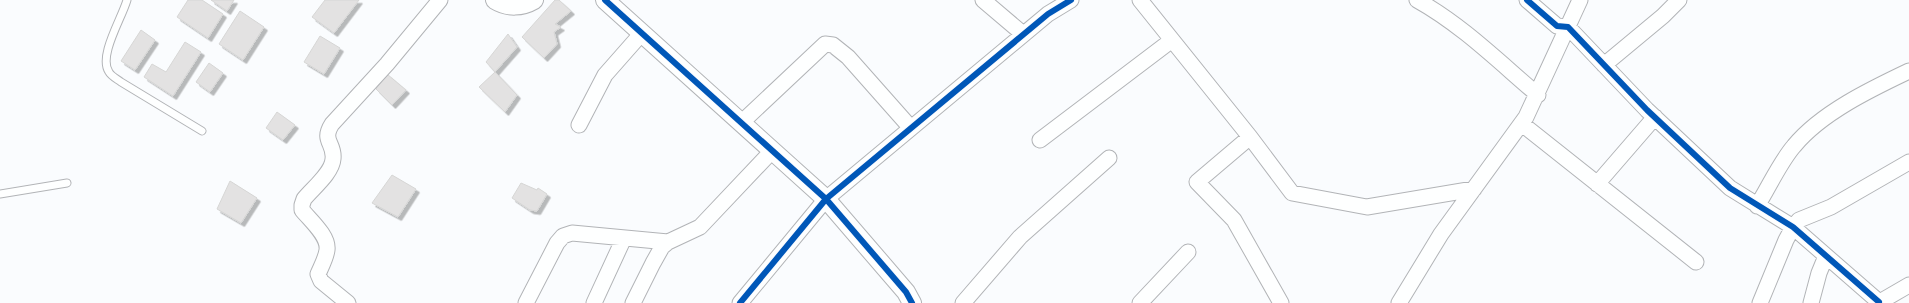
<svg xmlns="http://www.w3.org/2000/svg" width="1909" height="303" viewBox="0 0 1909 303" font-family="Raleway,sans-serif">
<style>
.building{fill:#e3e2e2;stroke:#d6d6d5;filter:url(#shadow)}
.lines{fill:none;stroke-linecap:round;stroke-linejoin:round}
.service-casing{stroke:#b2b4b7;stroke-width:9}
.minor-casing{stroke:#b2b4b7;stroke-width:17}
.tertiary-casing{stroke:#b2b4b7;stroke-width:20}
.service{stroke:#feffff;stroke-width:7}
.minor{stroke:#feffff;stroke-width:15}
.tertiary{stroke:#feffff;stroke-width:18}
.cycleway-casing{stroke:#f9fbff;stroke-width:8}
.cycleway{stroke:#0057b8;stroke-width:6}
</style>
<defs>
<filter id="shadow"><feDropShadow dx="3.5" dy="3.5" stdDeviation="0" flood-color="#0004"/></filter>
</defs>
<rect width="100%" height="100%" fill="#fafcfe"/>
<path class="building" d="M188,0H202L223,14L208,38L177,17Z
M211,0H234L227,11Z
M325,0H359L334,33L312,17Z
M555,0H559L571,11L555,24L561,27L554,32L557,44L544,58L522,37Z
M240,11L264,27L243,60L219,44Z
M141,30L155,40L135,70L121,61Z
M508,34L517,47L495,72L486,62Z
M320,36L340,48L324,74L304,62Z
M185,42L201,52L173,96L144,77L152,64L166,72Z
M209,63L223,73L210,92L196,82Z
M495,72L517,95L505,112L479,87Z
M387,74L406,90L392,105L376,89Z
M277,112L295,125L283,140L266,128Z
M392,175L416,189L398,217L372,203Z
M230,181L257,198L241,223L217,209Z
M521,183L537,190L538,188L547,194L537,211L530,210L512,198Z"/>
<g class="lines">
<defs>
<path id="service" d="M127,0C122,18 98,56 109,72C111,76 117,79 121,82L202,131
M0,194L67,183"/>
<path id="minor" d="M983,0L1023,34
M1140,0L1250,137L1292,193L1367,207L1474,189
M1417,0C1462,25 1499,62 1538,95
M1527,0L1557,26L1568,27L1647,110L1730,188L1793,227L1879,302
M1604,65L1663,16L1679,0
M741,123L825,44L833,45L848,57L910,127
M1522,124L1696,262
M579,125L605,75L642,33
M1250,137L1197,182L1234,220L1281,303
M1040,140L1172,40
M1597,184L1655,117
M1757,206C1769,187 1780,162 1794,146C1821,113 1871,89 1909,71
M348,303L321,281L318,274C321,267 326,258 327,250C329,236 310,220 302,210V205L304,199C313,188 332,173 333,159C335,143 321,141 332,124L387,64L440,0
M526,303L557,243L563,236L572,233L668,242
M594,303L624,238
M633,303L653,263L662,247L668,242L700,227L772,151
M740,303L826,199L1048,14L1071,0
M963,303L1020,237L1109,158
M1140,303L1188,252
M1399,303L1441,234L1526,117L1580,0
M1760,303L1786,240L1793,227L1799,220L1831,207L1909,162
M1811,303L1819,273L1826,256
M1878,303L1909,285"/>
<path id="tertiary" d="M495,0C508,8 522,7 534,0
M605,0L826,199L906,292L912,303"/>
</defs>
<use href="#service" class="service-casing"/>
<use href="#minor" class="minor-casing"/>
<use href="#tertiary" class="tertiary-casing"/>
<use href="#service" class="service"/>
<use href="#minor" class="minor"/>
<use href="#tertiary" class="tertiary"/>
<defs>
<path id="cycleway" d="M605,0L826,199L906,292L912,303
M1527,0L1557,26L1568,27L1647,110L1730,188L1793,227L1879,302
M740,303L826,199L1048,14L1071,0"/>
</defs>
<use href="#cycleway" class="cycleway-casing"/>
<use href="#cycleway" class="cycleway"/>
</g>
</svg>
